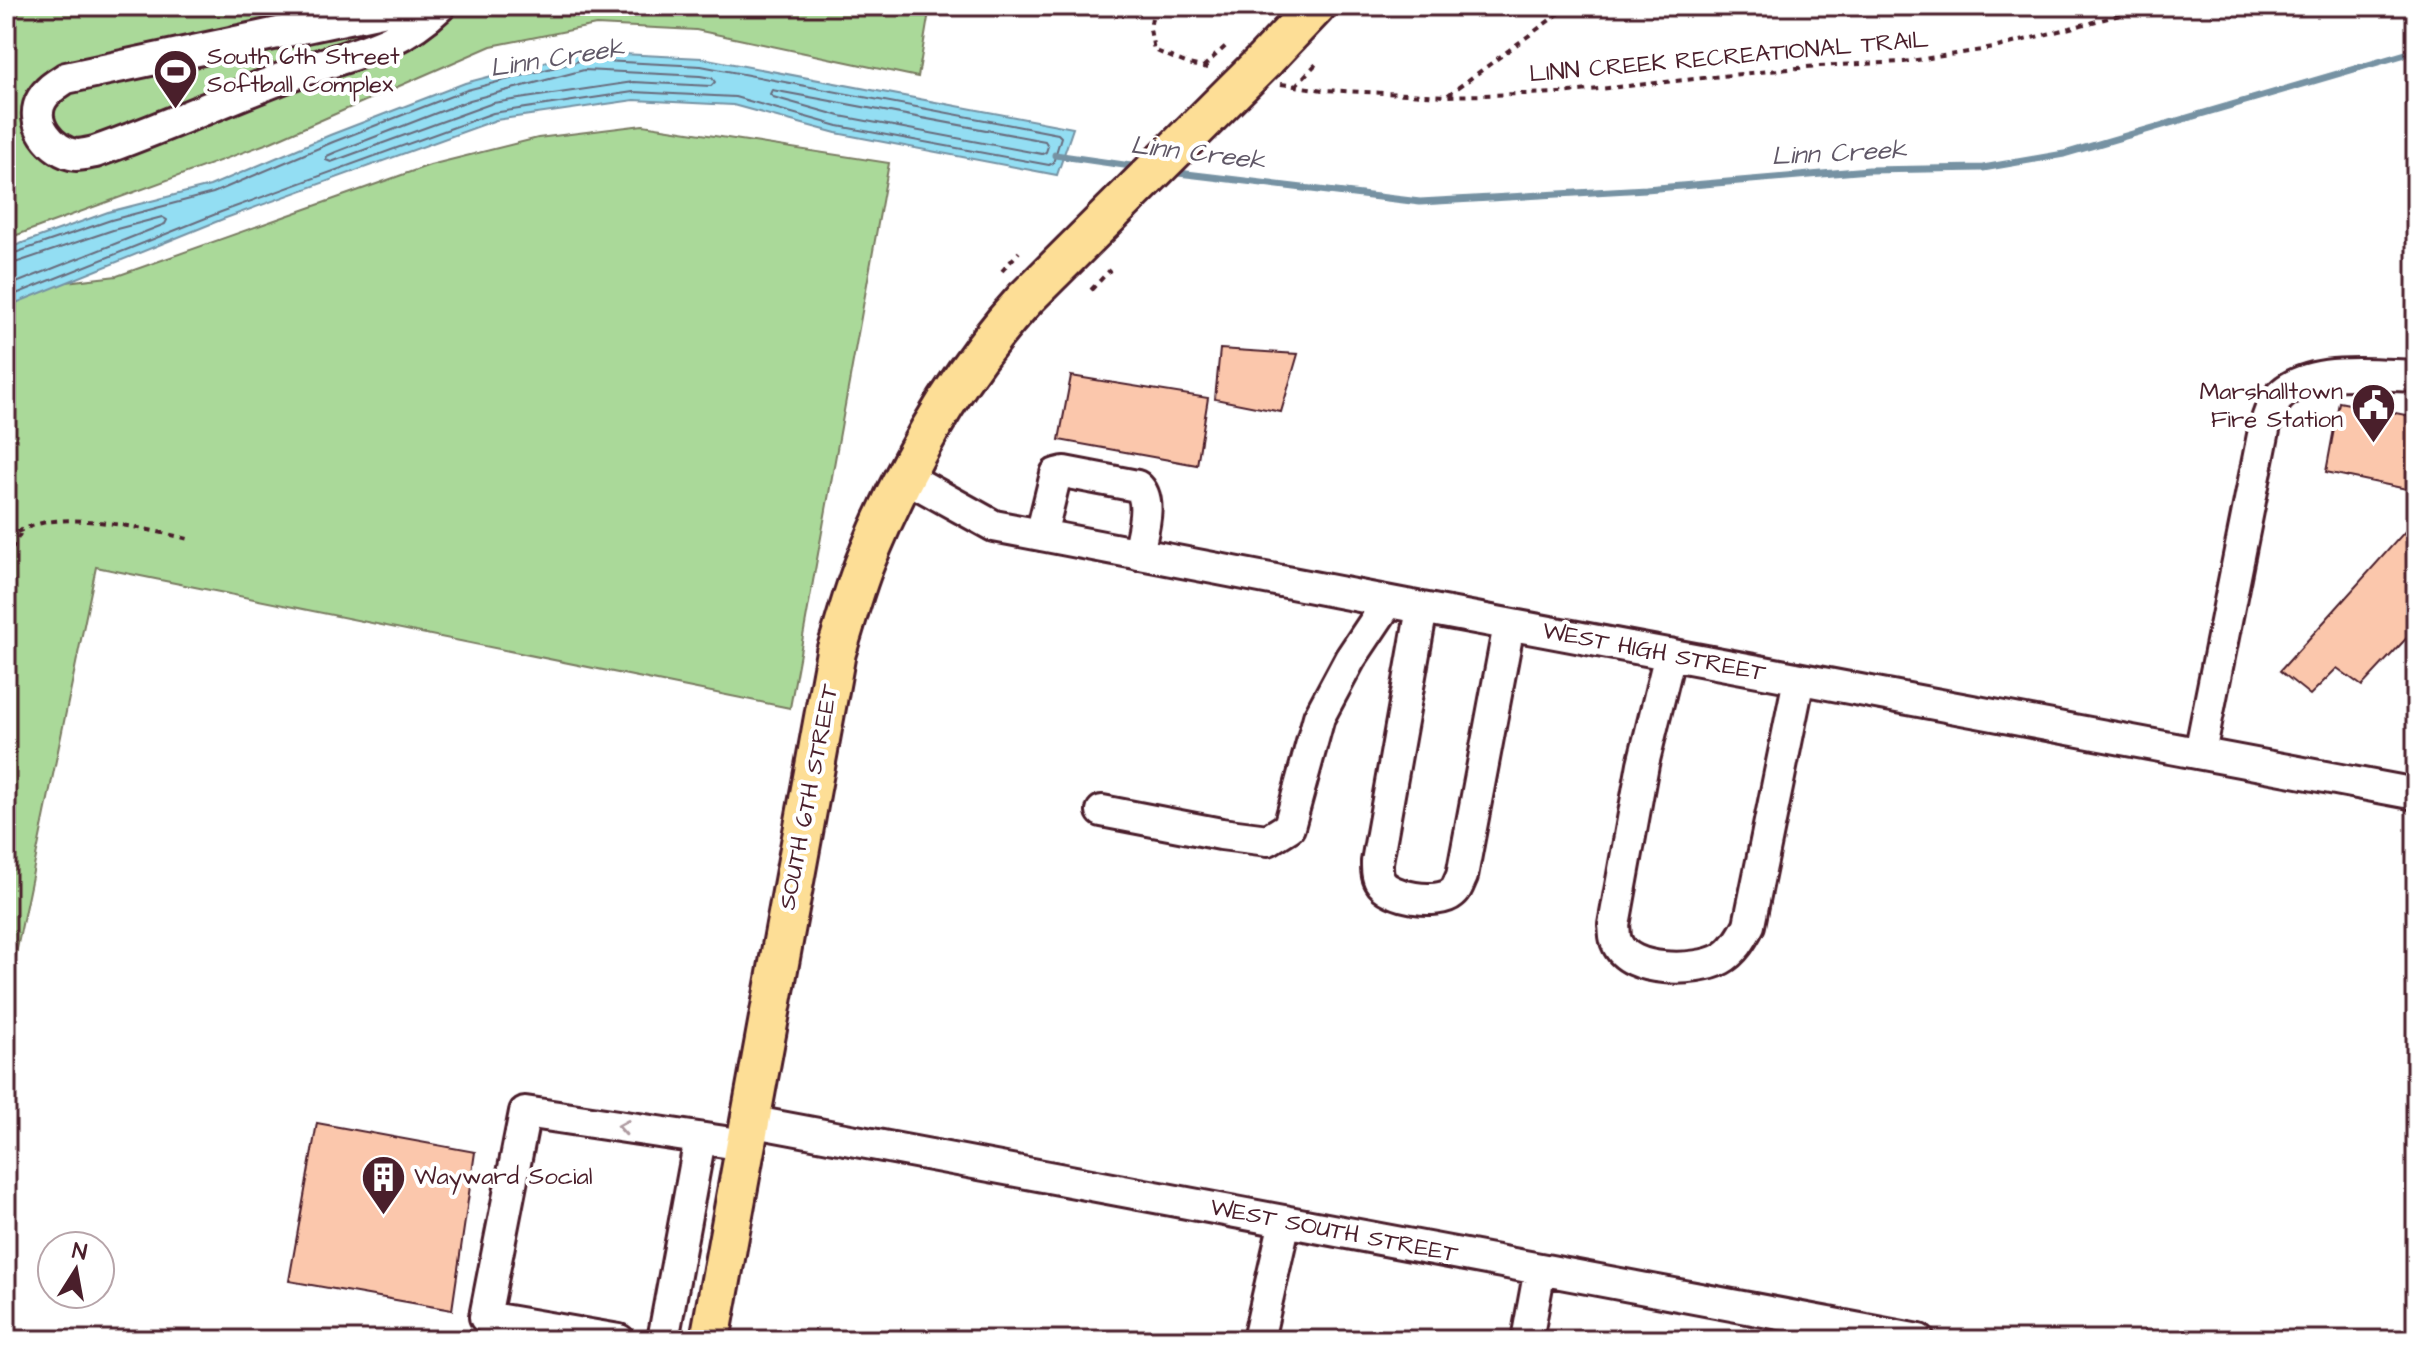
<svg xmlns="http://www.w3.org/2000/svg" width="2422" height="1346" viewBox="0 0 2422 1346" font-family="'Architects Daughter',sans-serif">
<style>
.green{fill:#aad999;stroke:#7a7c62;stroke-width:2}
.water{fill:#93def3;stroke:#7692a3;stroke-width:2}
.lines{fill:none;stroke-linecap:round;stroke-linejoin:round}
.shore{stroke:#676b7b;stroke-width:2}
.stream{stroke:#7692a3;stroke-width:7}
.building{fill:#fbc7ac;stroke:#4a1f2b;stroke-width:2}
.minor-casing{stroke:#4a1f2b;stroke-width:36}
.major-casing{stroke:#4a1f2b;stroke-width:44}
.path{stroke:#4a1f2b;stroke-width:4;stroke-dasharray:6 6;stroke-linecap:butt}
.minor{stroke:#fff;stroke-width:30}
.major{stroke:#fdde96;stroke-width:38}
.major-bridge-casing{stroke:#4a1f2b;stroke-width:44;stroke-linecap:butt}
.major-bridge{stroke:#fdde96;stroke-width:38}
.oneway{stroke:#ae9aa0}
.labels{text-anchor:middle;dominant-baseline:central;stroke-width:8;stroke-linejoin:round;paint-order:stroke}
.poi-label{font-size:24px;fill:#4a1f2b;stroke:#fff;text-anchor:start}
.street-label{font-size:24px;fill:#4a1f2b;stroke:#fff}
.water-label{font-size:26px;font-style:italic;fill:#605867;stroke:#fff}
</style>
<rect width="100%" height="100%" fill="#fff"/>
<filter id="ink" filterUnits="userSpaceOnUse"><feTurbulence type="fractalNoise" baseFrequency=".0125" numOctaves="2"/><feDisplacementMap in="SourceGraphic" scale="16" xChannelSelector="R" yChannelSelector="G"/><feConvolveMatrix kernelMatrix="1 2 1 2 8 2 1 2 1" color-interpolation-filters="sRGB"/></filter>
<g filter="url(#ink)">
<path class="green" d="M6,6H930L918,77L696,30L596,25L491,46L271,142L6,239Z
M643,125L889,163L790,708L96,567L6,1002V289L117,276L430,165L538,138Z"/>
<path class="water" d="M582,52L702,58L1073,128L1057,175L836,133L733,105L634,100L496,120L223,219L6,307V249L108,212L210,186L330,135L465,83Z"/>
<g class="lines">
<path class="shore" d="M584,70L700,76L712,78L715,82L711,86L633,82L493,103L331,162L326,160L327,156L336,152L470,100Z
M772,90L1045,141L1048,146L1046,152L1042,154L840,116L773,97L770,94Z
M6,256L111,220L213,193L333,142L467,90L583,60L701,66L1058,134L1061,137L1053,163L1049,165L838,126L735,97L633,92L493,113L221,212L6,298
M6,266L113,230L162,217L167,220L165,224L6,287"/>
<path class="stream" d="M1055,155L1138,167
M1170,172L1420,202L1646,189L1869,170L1983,168L2064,154L2416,51"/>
</g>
<path class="building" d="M1220,349L1298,354L1281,412L1215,399Z
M1071,376L1208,398L1197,465L1059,440Z
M2339,402L2416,417V491L2326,472Z
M2416,519V628L2362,686L2337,668L2310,695L2280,671Z
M317,1123L475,1152L452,1310L289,1281Z"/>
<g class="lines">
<defs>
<path id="minor" d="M405,6L66,78C57,84 48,89 42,99C28,122 52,152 76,155C82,155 90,153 95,152C163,128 229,98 296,73C352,53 395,49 440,6
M904,476L994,526L1422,608L2416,794
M1041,535L1056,474L1064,472L1137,486C1154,500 1141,535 1138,554
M1422,608L1377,862C1377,869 1377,876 1380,881C1389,898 1438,905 1452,893C1457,890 1459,882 1462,876L1509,625
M1670,654L1643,764L1614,925C1615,930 1614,938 1617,943C1629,973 1697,972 1721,959C1734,952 1742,938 1749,925L1799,679
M2200,753L2265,425C2268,418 2270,408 2275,402C2300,364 2374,375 2413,376
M1102,811L1221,834L1268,840L1289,827L1319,717L1350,659L1388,602
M749,1121L1919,1340
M619,1340L485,1317L525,1112L745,1145
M663,1340L700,1139
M1258,1340L1285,1221
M1527,1340L1540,1269"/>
<path id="major" d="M1265,60L1316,6
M710,1340L836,652C847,619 855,584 869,553C907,462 958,372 1025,299"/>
</defs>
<use href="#minor" class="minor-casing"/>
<use href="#major" class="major-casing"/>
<path class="path" d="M1154,6L1150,29L1154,50L1188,64L1213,69
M1203,67L1227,45
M1281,84L1323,90L1446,96L1561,93L1817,66L1904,62L1994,48L2154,6
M1295,86L1318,62
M1448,95L1569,6
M1002,271L1019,252
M1091,290L1110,270
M6,537C17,532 29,526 42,523C80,514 154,530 192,540
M6,560L21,532"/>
<use href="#minor" class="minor"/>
<use href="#major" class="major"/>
<defs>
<path id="major-bridge" d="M1025,299L1265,60"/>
</defs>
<use href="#major-bridge" class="major-bridge-casing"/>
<use href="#major-bridge" class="major-bridge"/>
</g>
<defs><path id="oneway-chevron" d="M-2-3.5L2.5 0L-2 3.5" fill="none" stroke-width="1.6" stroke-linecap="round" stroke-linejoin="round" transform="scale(2)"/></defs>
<use class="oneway" href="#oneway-chevron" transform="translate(623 1127) rotate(-171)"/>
</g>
<defs>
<symbol id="stadium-pin" viewBox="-11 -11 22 30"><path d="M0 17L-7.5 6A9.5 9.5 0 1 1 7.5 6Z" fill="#4a1f2b" stroke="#fff"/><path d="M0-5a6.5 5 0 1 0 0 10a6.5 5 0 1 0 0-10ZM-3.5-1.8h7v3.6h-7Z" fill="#fff"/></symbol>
<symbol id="civic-pin" viewBox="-11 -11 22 30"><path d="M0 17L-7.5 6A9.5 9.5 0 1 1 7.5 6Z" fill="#4a1f2b" stroke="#fff"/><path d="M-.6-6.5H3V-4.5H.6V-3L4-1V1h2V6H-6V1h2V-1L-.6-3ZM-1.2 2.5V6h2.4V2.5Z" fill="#fff"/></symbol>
<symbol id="building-pin" viewBox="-11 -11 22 30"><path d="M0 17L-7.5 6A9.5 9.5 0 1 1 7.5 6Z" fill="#4a1f2b" stroke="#fff"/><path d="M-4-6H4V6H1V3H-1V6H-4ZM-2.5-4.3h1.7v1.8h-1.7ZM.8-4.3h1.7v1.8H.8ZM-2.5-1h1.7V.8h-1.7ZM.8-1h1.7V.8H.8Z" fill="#fff"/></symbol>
</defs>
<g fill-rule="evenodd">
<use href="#stadium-pin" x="150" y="46" width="51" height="69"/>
<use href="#civic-pin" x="2348" y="380" width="51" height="69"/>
<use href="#building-pin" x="358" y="1152" width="51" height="69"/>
</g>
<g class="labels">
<g class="poi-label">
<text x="207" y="57">South 6th Street<tspan x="207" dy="28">Softball Complex</tspan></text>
<text x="2343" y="392" text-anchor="end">Marshalltown<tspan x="2343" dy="28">Fire Station</tspan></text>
<text x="414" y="1177">Wayward Social</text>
</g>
<g class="street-label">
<text transform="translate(1729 57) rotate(-5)">LINN CREEK RECREATIONAL TRAIL</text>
<text transform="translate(1654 652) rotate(11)">WEST HIGH STREET</text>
<text transform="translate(809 797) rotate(-79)">SOUTH 6TH STREET</text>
<text transform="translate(1334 1231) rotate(11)">WEST SOUTH STREET</text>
</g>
<g class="water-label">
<text transform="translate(557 58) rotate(-9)">Linn Creek</text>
<text transform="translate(1198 153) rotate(7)">Linn Creek</text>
<text transform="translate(1839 153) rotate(-3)">Linn Creek</text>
</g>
</g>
<rect width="2422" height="1346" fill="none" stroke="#fff" stroke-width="32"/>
<rect x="16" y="16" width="2390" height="1314" fill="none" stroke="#4a1f2b" stroke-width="3" filter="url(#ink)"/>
<g transform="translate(76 1270) rotate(11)"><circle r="38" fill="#ffffff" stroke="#b7a5aa" stroke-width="2"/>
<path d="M0-6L14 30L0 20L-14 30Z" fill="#4a1f2b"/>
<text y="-12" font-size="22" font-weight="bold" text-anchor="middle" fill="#4a1f2b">N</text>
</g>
</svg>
